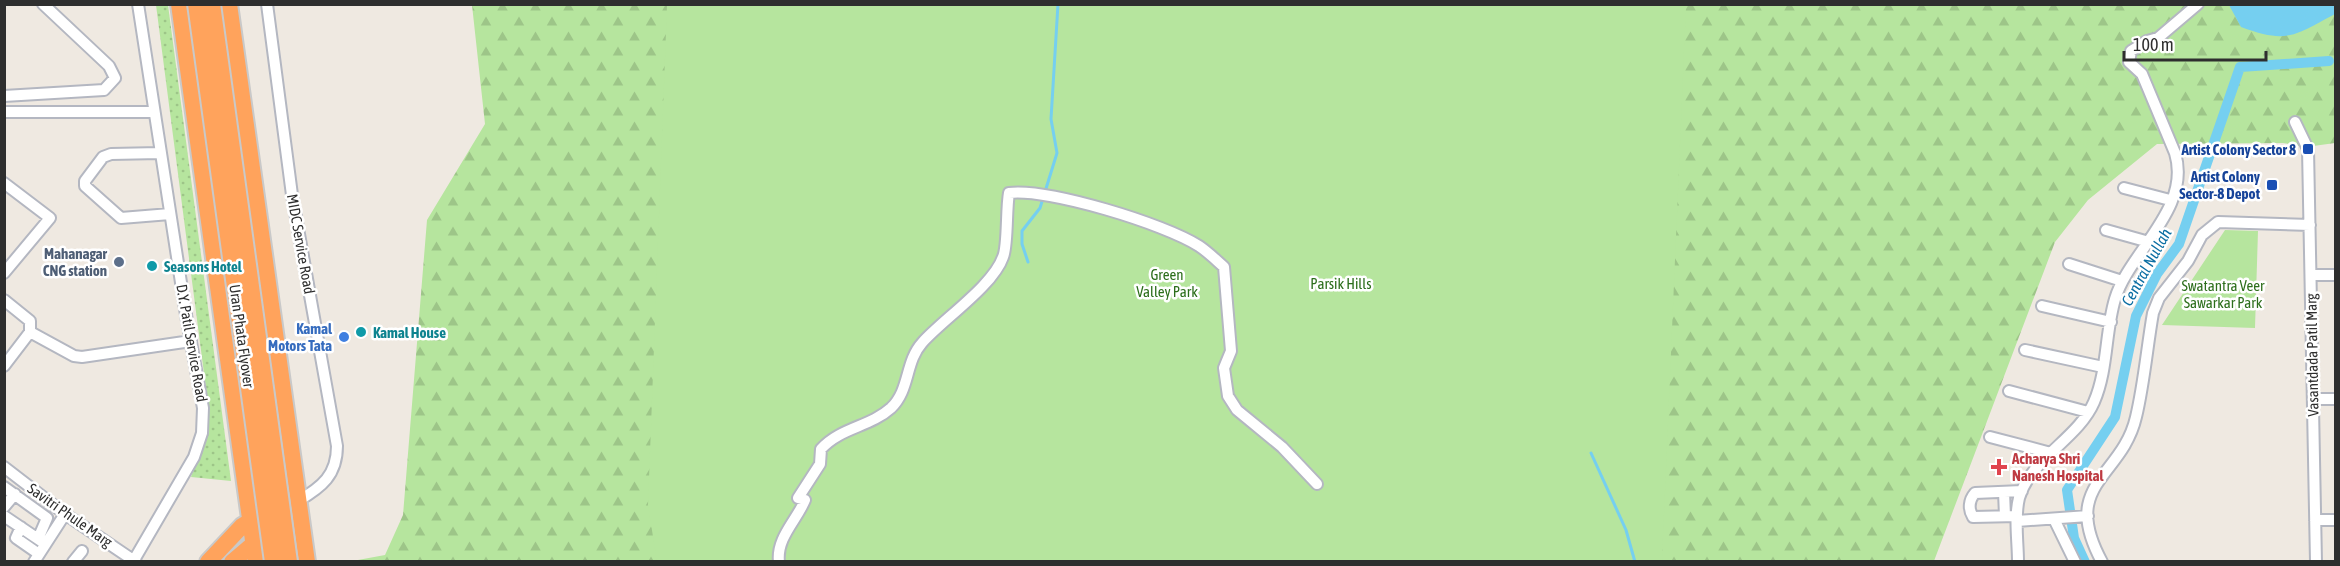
<svg xmlns="http://www.w3.org/2000/svg" width="2340" height="566" viewBox="0 0 2340 566" font-family="'Asap Condensed',sans-serif">
<style>
.grass{fill:url(#grass-dots)}
.forest{fill:url(#forest-firs)}
.park{fill:#b6e59e}
.water{fill:#75cff0}
.lines{fill:none;stroke-linecap:round;stroke-linejoin:round}
.stream{stroke:#75cff0;stroke-width:3}
.canal{stroke:#75cff0;stroke-width:10}
.minor-casing{stroke:#b4b7c1;stroke-width:14}
.highway-casing{stroke:#c9c9c9;stroke-width:20}
.minor{stroke:#fff;stroke-width:10}
.highway{stroke:#ffa35c;stroke-width:16}
.highway-bridge-casing{stroke:#c9c9c9;stroke-width:20;stroke-linecap:butt}
.highway-bridge{stroke:#ffa35c;stroke-width:16}
.transit-dot{fill:#1a4fb4;stroke:#fff;stroke-width:2}
.service-dot{fill:#5c6f8a;stroke:#fff;stroke-width:2}
.culture-dot{fill:#0f9aa8;stroke:#fff;stroke-width:2}
.shop-dot{fill:#3f7fe0;stroke:#fff;stroke-width:2}
.health-dot{fill:#e0444e;stroke:#fff;stroke-width:2}
.labels{text-anchor:middle;dominant-baseline:central;stroke-width:5;stroke-linejoin:round;paint-order:stroke}
.transit-label{font-size:15px;font-weight:bold;fill:#164399;stroke:#fff;text-anchor:end}
.street-label{font-size:15px;fill:#2e2e2e;stroke:#fff}
.service-label{font-size:15px;font-weight:bold;fill:#4e5e75;stroke:#fff;text-anchor:end}
.culture-label{font-size:15px;font-weight:bold;fill:#0d838f;stroke:#fff;text-anchor:start}
.park-label{font-size:15px;fill:#2c6e1b;stroke:#fff}
.shop-label{font-size:15px;font-weight:bold;fill:#366cbe;stroke:#fff;text-anchor:end}
.health-label{font-size:15px;font-weight:bold;fill:#be3a42;stroke:#fff;text-anchor:start}
.water-label{font-size:16px;font-style:italic;fill:#0d6fa3;stroke:#fff}
</style>
<defs>
<pattern id="grass-dots" width="8" height="8" patternUnits="userSpaceOnUse" patternTransform="scale(1.5)"><rect width="8" height="8" fill="#b6e59e"/><path d="M2 2h.1M6 6h.1" fill="none" stroke="#9dc588" stroke-width="1.8" stroke-linecap="round"/></pattern>
<pattern id="forest-firs" width="22" height="20" patternUnits="userSpaceOnUse" patternTransform="scale(1.5)"><rect width="22" height="20" fill="#b6e59e"/><path d="M5 1l3.5 6h-7zM16 11l3.5 6h-7z" fill="#9dc588"/></pattern>
</defs>
<rect width="100%" height="100%" fill="#efe9e1"/>
<path class="grass" d="M156,5H168L231,481L191,477L206,433L208,404Z"/>
<path class="forest" d="M472,5H2335V143L2306,147L2283,143L2157,144L2088,200L2055,242L1934,561L347,562L385,555L403,515L427,220L485,124Z"/>
<path class="park" d="M667,5H1686L1662,561L657,562L648,505Z
M2225,230L2258,231L2255,328L2162,325Z"/>
<path class="water" d="M2229,5H2335V14C2294,36 2287,44 2241,27Z"/>
<g class="lines">
<path class="stream" d="M1028,262L1022,244V231L1040,208L1057,153L1051,119L1058,4
M1591,453L1626,530L1635,562"/>
<path class="canal" d="M2085,562L2074,538L2067,490L2115,417L2136,316L2157,274L2179,244L2240,67L2329,61"/>
<defs>
<path id="minor" d="M267,4L292,195L337,446C337,475 322,487 298,501
M4,96L104,90L115,78L109,66L43,4
M4,112H154
M2295,122L2308,149L2316,562
M160,153L111,154L103,157L85,181V186L121,218L170,214
M4,183L50,218L4,273
M2124,188L2170,200
M2106,230L2149,242
M2069,264L2122,281
M2311,275H2336
M4,300L30,321V332L74,356L82,357L191,341
M2042,306L2111,322
M2025,350L2103,367
M4,366L30,332
M2009,391L2088,412
M2313,399H2336
M1990,437L2051,453
M4,467L65,514L136,562
M4,487L47,518L38,539
M2004,492L2005,516
M4,507L15,494
M4,516L44,543
M2017,516L1973,517C1968,509 1969,500 1975,493L2022,491
M2054,519L2075,562
M2315,520H2336
M2017,521L2088,516
M21,527L16,538L39,554
M134,560L194,457L202,433L203,408L186,315L138,4
M34,562L65,514
M73,562L82,551
M779,562C776,538 797,520 805,500L798,498L820,464L821,449C841,427 870,427 891,408C910,390 905,362 922,343C942,320 993,286 1003,257C1008,246 1006,209 1009,193C1048,188 1165,224 1199,246C1208,252 1216,260 1224,267L1231,351L1224,368L1228,396L1237,410L1282,447L1317,484
M2018,562C2018,541 2014,518 2019,498C2031,458 2078,439 2094,402C2108,370 2105,332 2115,299C2129,252 2192,209 2175,153L2142,74L2129,62L2131,51L2147,41L2158,38L2198,4
M2102,562C2059,483 2122,478 2136,417C2144,384 2147,347 2153,313L2159,298L2188,261L2202,235L2218,222L2310,225"/>
<path id="highway" d="M179,4L256,562
M229,4L307,562
M208,562L242,526L258,516
M232,562L259,539"/>
</defs>
<use href="#minor" class="minor-casing"/>
<use href="#highway" class="highway-casing"/>
<use href="#minor" class="minor"/>
<use href="#highway" class="highway"/>
<defs>
<path id="highway-bridge" d="M196,4L273,562
M212,4L289,562"/>
</defs>
<use href="#highway-bridge" class="highway-bridge-casing"/>
<use href="#highway-bridge" class="highway-bridge"/>
</g>
<g class="transit-dot">
<rect x="2302" y="143" width="12" height="12" rx="3"/>
<rect x="2266" y="179" width="12" height="12" rx="3"/>
</g>
<circle class="service-dot" cx="119" cy="262" r="6"/>
<g class="culture-dot">
<circle cx="152" cy="266" r="6"/>
<circle cx="361" cy="332" r="6"/>
</g>
<circle class="shop-dot" cx="344" cy="337" r="6"/>
<path class="health-dot" d="M1996 458h6v6h6v6h-6v6h-6v-6h-6v-6h6z"/>
<g class="labels">
<g class="transit-label">
<text x="2296" y="149">Artist Colony Sector 8</text>
<text x="2260" y="176">Artist Colony<tspan x="2260" dy="17">Sector-8 Depot</tspan></text>
</g>
<g class="street-label">
<text transform="translate(301 244) rotate(80)">MIDC Service Road</text>
<text transform="translate(242 336) rotate(82)">Uran Phata Flyover</text>
<text transform="translate(192 343) rotate(80)">D.Y. Patil Service Road</text>
<text transform="translate(2312 355) rotate(-91)">Vasantdada Patil Marg</text>
<text transform="translate(70 515) rotate(35)">Savitri Phule Marg</text>
</g>
<g class="service-label">
<text x="107" y="253">Mahanagar<tspan x="107" dy="17">CNG station</tspan></text>
</g>
<g class="culture-label">
<text x="164" y="266">Seasons Hotel</text>
<text x="373" y="332">Kamal House</text>
</g>
<g class="park-label">
<text x="1167" y="274">Green<tspan x="1167" dy="17">Valley Park</tspan></text>
<text x="1341" y="283">Parsik Hills</text>
<text x="2223" y="285">Swatantra Veer<tspan x="2223" dy="17">Sawarkar Park</tspan></text>
</g>
<g class="shop-label">
<text x="332" y="328">Kamal<tspan x="332" dy="17">Motors Tata</tspan></text>
</g>
<g class="health-label">
<text x="2012" y="458">Acharya Shri<tspan x="2012" dy="17">Nanesh Hospital</tspan></text>
</g>
<g class="water-label">
<text transform="translate(2146 267) rotate(-61)">Central Nullah</text>
</g>
</g>
<rect width="2340" height="566" fill="none" stroke="#2e2e2e" stroke-width="12"/>
<path d="M2124 51v9h142v-9" fill="none" stroke="#2e2e2e" stroke-width="3"/>
<text x="2133" y="51" font-size="18" fill="#2e2e2e" stroke="#ffffff" stroke-width="4.5" paint-order="stroke">100 m</text>
</svg>
